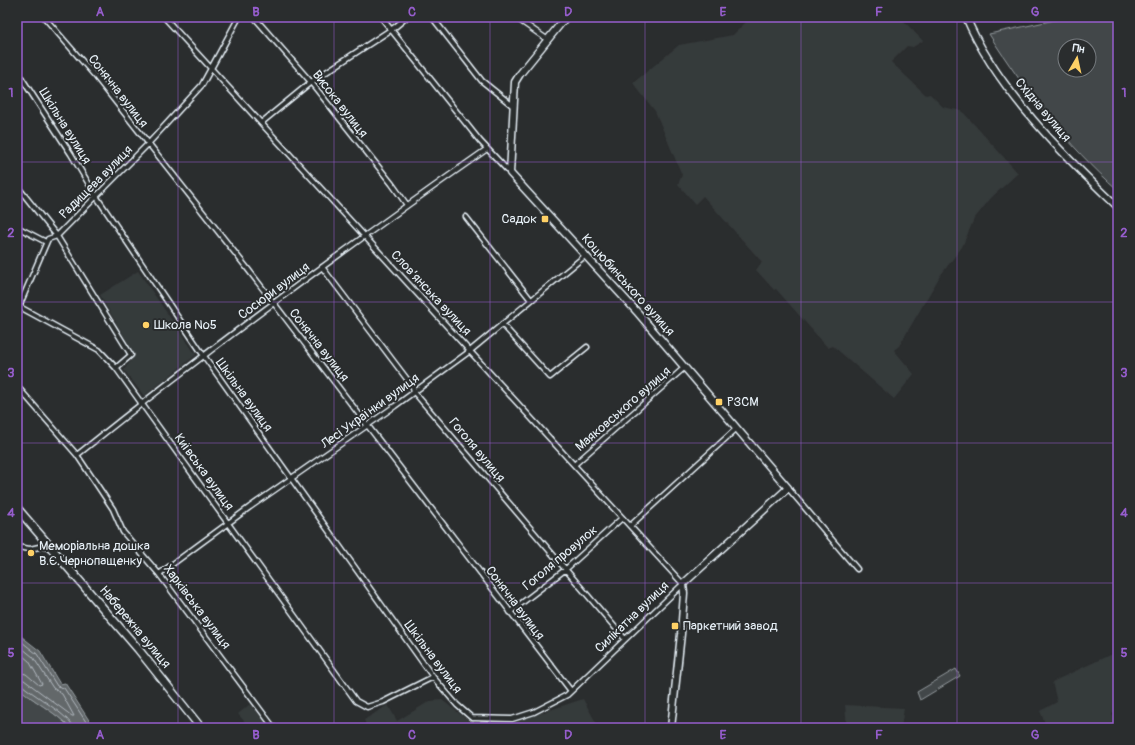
<svg xmlns="http://www.w3.org/2000/svg" width="1135" height="745" viewBox="0 0 1135 745" font-family="Pangolin,sans-serif">
<style>
.built{fill:#363a3b}
.green{fill:#424648;stroke:#959ca0;fill-rule:evenodd}
.water{fill:#63686b;stroke:#989fa3}
.lines{fill:none;stroke-linecap:round;stroke-linejoin:round}
.shore{stroke:#b3bac0;stroke-width:1}
.street-casing{stroke:#e8f1f8;stroke-width:7}
.secondary-casing{stroke:#e8f1f8;stroke-width:9}
.primary-casing{stroke:#e8f1f8;stroke-width:10}
.street{stroke:#2a2d2e;stroke-width:4}
.secondary{stroke:#2a2d2e;stroke-width:6}
.primary{stroke:#2a2d2e;stroke-width:7}
.grid{fill:none;stroke:#965dcd;stroke-width:1;stroke-opacity:0.55}
.poi-dot{fill:#ffd166;stroke:#2a2d2e;stroke-width:1.5}
.labels{text-anchor:middle;dominant-baseline:central;stroke-width:4;stroke-linejoin:round;paint-order:stroke}
.street-label{font-size:13px;fill:#e8f1f8;stroke:#2a2d2e}
.poi-label{font-size:13px;fill:#e8f1f8;stroke:#2a2d2e;text-anchor:start}
.neatline{fill:none;stroke:#965dcd;stroke-width:1.5}
.grid-label{font-size:13px;text-anchor:middle;font-weight:bold;fill:#965dcd}
</style>
<rect width="100%" height="100%" fill="#2a2d2e"/>
<filter id="ink" filterUnits="userSpaceOnUse"><feTurbulence type="fractalNoise" baseFrequency=".025" numOctaves="2"/><feDisplacementMap in="SourceGraphic" scale="8" xChannelSelector="R" yChannelSelector="G"/><feConvolveMatrix kernelMatrix="1 2 1 2 8 2 1 2 1" color-interpolation-filters="sRGB"/></filter>
<g filter="url(#ink)">
<path class="built" d="M751,17H900L923,41L913,47L907,46L891,62L926,95L930,94L943,107L962,111L1018,173L991,198L974,219L962,247L940,276L899,346L894,350L914,374L894,399L833,346L828,348L776,289L774,290L756,270L762,262L703,196L695,204L678,184L682,175L655,111L633,83L679,45L733,35Z
M138,271L196,355L144,396L124,370L135,355L100,295Z
M1118,651V711L1112,714L1118,728H1047L1040,711L1057,702L1052,682Z
M583,699L599,728H361L366,725L364,720L388,705L397,721L430,701L442,700L469,721L511,723Z
M250,704L271,728H250L238,714Z
M845,705L904,708L901,728H847Z"/>
<path class="green" d="M1069,17H1118V190C1067,145 1025,91 989,34ZM1065,46H1089V70H1065Z
M956,669L960,676L920,700L917,692Z
M17,686C33,702 55,711 70,728H17Z"/>
<path class="water" d="M17,633L40,651L60,684L65,683L94,728H70C55,711 33,702 17,686Z"/>
<g class="lines">
<path class="shore" d="M17,638L37,654L57,686L64,688L90,728
M17,644L33,657L53,688L62,694L74,716H72L24,680L17,678
M17,651L29,661L42,684L39,685L26,674L17,672
M17,683L21,684C31,694 71,716 73,728"/>
<defs>
<path id="street" d="M44,17L96,77L247,268L571,691
M254,17L310,81L392,184L407,205
M381,17L480,141L510,173
M432,17L482,81L513,106
M515,17L548,40
M17,71L71,154L96,196L204,356L433,677L457,705L472,718L512,719L534,712L567,695L683,584L164,17
M261,123L311,82L395,27L407,17
M17,186L57,236L131,355L116,368L356,701L367,707L383,702L433,677
M466,217L531,300
M17,227L46,242
M322,267L413,387L414,392L625,639
M18,306L99,350L116,368
M17,311L48,239L57,236L148,144L202,85L239,17
M502,324L550,377L587,347
M17,386L77,455L113,509L123,532L159,574L274,728
M77,455C210,348 347,247 487,149
M574,465L685,367
M788,488L857,569
M630,526L737,428
M17,547L30,549L48,545
M159,574L250,507L395,406L470,351L586,255
M510,612L566,569L622,518"/>
<path id="secondary" d="M566,17L520,74L515,82L510,173L638,313L788,488L683,584L684,593L681,634L671,728
M966,17C996,88 1063,155 1118,207"/>
<path id="primary" d="M17,508L138,649L201,728"/>
</defs>
<use href="#street" class="street-casing"/>
<use href="#secondary" class="secondary-casing"/>
<use href="#primary" class="primary-casing"/>
<use href="#street" class="street"/>
<use href="#secondary" class="secondary"/>
<use href="#primary" class="primary"/>
</g>
</g>
<path class="grid" d="M178,17V728M334,17V728M490,17V728M645,17V728M801,17V728M957,17V728M17,162H1118M17,302H1118M17,443H1118M17,583H1118"/>
<g class="poi-dot">
<rect x="541" y="215" width="8" height="8" rx="2"/>
<circle cx="146" cy="325" r="4"/>
<rect x="715" y="398" width="8" height="8" rx="2"/>
<circle cx="31" cy="553" r="4"/>
<rect x="671" y="622" width="8" height="8" rx="2"/>
</g>
<g class="labels">
<g class="street-label">
<text transform="translate(118 91) rotate(52)">Сонячна вулиця</text>
<text transform="translate(340 104) rotate(52)">Висока вулиця</text>
<text transform="translate(1043 110) rotate(50)">Східна вулиця</text>
<text transform="translate(65 126) rotate(58)">Шкільна вулиця</text>
<text transform="translate(96 182) rotate(-45)">Радищева вулиця</text>
<text transform="translate(628 285) rotate(48)">Коцюбинського вулиця</text>
<text transform="translate(274 291) rotate(-37)">Сосюри вулиця</text>
<text transform="translate(431 293) rotate(47)">Слов’янська вулиця</text>
<text transform="translate(319 345) rotate(52)">Сонячна вулиця</text>
<text transform="translate(244 395) rotate(54)">Шкільна вулиця</text>
<text transform="translate(623 409) rotate(-41)">Маяковського вулиця</text>
<text transform="translate(370 411) rotate(-36)">Лесі Українки вулиця</text>
<text transform="translate(477 450) rotate(50)">Гоголя вулиця</text>
<text transform="translate(204 472) rotate(54)">Київська вулиця</text>
<text transform="translate(560 558) rotate(-40)">Гоголя провулок</text>
<text transform="translate(515 603) rotate(53)">Сонячна вулиця</text>
<text transform="translate(197 607) rotate(53)">Харківська вулиця</text>
<text transform="translate(632 617) rotate(-44)">Силікатна вулиця</text>
<text transform="translate(135 627) rotate(50)">Набережна вулиця</text>
<text transform="translate(433 657) rotate(53)">Шкільна вулиця</text>
</g>
<g class="poi-label">
<text x="537" y="219" text-anchor="end">Садок</text>
<text x="154" y="325">Школа №5</text>
<text x="727" y="402">РЗСМ</text>
<text x="39" y="546">Меморіальна дошка<tspan x="39" dy="15">В.Є.Чернопащенку</tspan></text>
<text x="683" y="626">Паркетний завод</text>
</g>
</g>
<rect width="1135" height="745" fill="none" stroke="#2a2d2e" stroke-width="44"/>
<g transform="translate(1077 58) rotate(9)"><circle r="19" fill="#2a2d2e" stroke="#767b7f"/>
<path d="M0-3L7 15L0 10L-7 15Z" fill="#ffd166"/>
<text y="-6" font-size="11" font-weight="bold" text-anchor="middle" fill="#e8f1f8">Пн</text>
</g>
<rect x="22" y="22" width="1091" height="701" class="neatline"/>
<g class="grid-label">
<text x="100" y="16">A</text>
<text x="256" y="16">B</text>
<text x="412" y="16">C</text>
<text x="568" y="16">D</text>
<text x="723" y="16">E</text>
<text x="879" y="16">F</text>
<text x="1035" y="16">G</text>
<text x="11" y="97">1</text>
<text x="1124" y="97">1</text>
<text x="11" y="237">2</text>
<text x="1124" y="237">2</text>
<text x="11" y="377">3</text>
<text x="1124" y="377">3</text>
<text x="11" y="517">4</text>
<text x="1124" y="517">4</text>
<text x="11" y="657">5</text>
<text x="1124" y="657">5</text>
<text x="100" y="739">A</text>
<text x="256" y="739">B</text>
<text x="412" y="739">C</text>
<text x="568" y="739">D</text>
<text x="723" y="739">E</text>
<text x="879" y="739">F</text>
<text x="1035" y="739">G</text>
</g>
</svg>
